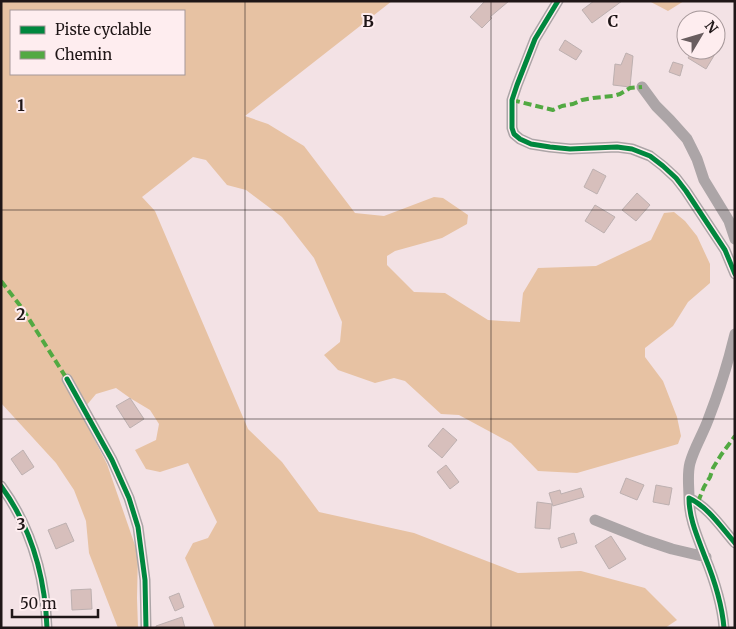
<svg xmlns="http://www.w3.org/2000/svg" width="736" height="629" viewBox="0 0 736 629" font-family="Merriweather,serif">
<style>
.green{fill:#e7c2a3;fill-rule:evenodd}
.building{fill:#d7bfbc;stroke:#bdb0b0}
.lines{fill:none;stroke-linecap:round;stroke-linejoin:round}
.street{stroke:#aca5a7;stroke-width:11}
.quiet{stroke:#52a942;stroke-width:4;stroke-dasharray:8 4;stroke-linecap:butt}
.cycleway-casing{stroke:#feedef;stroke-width:8}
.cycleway{stroke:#00873e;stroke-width:5}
.grid{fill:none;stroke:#1f1617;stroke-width:1;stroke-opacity:0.55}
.grid-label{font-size:16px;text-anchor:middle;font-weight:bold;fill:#1f1617;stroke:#feedef;stroke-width:4;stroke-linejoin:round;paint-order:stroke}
</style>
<rect width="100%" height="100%" fill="#f3e2e5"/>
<path class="green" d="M1,1H392L245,116L268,124L304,146L355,213L384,216L434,197L443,198L468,215L467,224L442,238L395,251L387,256V265L414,292L445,293L488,320L520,322L523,293L538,268L596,266L651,240L664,213L674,212L685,221L697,236L710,264V283L688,302L673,326L645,348V357L663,381L677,417L681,436L678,444L577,473L538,471L511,443L459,415L441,414L405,381L394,378L375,383L338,370L324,355L340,342L342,322L314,258L282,217L246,190L227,185L206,160L193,157L142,197L155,211L248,429L282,462L319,512L414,533L518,573L581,571L645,588L677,620L665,628H215L185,558L193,543L208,538L217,522L188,463L160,472L146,469L135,450L156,440L159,424L150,410L130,398L116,388L96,394L86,406V423L107,464L138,554L137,598L138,628H118L89,553L86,521L74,490L56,463L1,403ZM11,11H184V74H11Z
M649,1H684L668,11Z"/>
<path class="building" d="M485,1H509L490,17L492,18L482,28L470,17Z
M594,1H622L592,23L582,10Z
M565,40L582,51L576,60L559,50Z
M693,50H709L715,54L706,69L688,58Z
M626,53L633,56L630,87L613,85L615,64L621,65Z
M673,62L683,65L680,76L669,72Z
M593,169L606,176L597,194L584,187Z
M637,193L650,205L636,221L622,210Z
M595,205L615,217L604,233L585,221Z
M130,398L144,419L130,428L116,406Z
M443,428L457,440L442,458L428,446Z
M23,450L34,467L22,475L11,459Z
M446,465L459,482L450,489L437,472Z
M626,478L644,485L637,500L620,493Z
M656,485L672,488L669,505L653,502Z
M581,488L584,497L553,506L549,493L560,490L561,494Z
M537,502L552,504L550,529L535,528Z
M66,523L74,541L56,549L48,530Z
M574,533L577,543L561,548L558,538Z
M611,536L626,559L609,569L595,546Z
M91,589L92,609L72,610L71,590Z
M179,593L184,607L175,611L169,597Z
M182,617L185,628H156V626Z"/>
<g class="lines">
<path class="street" d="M558,1L535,39L517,85L512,100V128L514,134L520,139L531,144L550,147L570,149L617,147L632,149L650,156L663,166L676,178L686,191L725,250L735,274
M642,87L656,106L670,120L687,139L697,159L704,180L729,221L735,239
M67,379L112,460L129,498L138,527L145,580L146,628
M1,486C31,527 45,577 47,628
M689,498C689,486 687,474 690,463C694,448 703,434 708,420C719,392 728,363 735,334
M595,520L645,540L672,549L706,557
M724,628C722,604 714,579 705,557C698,538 689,519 689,498C708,507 721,527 735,543"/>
<path class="quiet" d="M512,100L553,110L562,106L573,104L582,100L593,98L613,96L620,94L630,88L642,87
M1,281L22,308L67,379
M698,502L704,487L710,477L713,468L721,455L735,436"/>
<defs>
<path id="cycleway" d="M558,1L535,39L517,85L512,100V128L514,134L520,139L531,144L550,147L570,149L617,147L632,149L650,156L663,166L676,178L686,191L725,250L735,274
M67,379L112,460L129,498L138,527L145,580L146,628
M1,486C31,527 45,577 47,628
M724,628C722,604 714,579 705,557C698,538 689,519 689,498C708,507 721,527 735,543"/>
</defs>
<use href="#cycleway" class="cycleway-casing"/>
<use href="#cycleway" class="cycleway"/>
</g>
<path class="grid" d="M245,1V628M491,1V628M1,210H735M1,419H735"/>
<g class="grid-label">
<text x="368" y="27">B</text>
<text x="613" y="27">C</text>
<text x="21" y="111">1</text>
<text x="21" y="320">2</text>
<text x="21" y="530">3</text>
</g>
<rect width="736" height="629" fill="none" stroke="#1f1617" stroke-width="5"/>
<rect x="10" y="10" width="175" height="65" fill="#feedef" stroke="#a59799"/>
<rect x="20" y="26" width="25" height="8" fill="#00873e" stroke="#a59799"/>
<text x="55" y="35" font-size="15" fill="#1f1617">Piste cyclable</text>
<rect x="20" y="51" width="25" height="8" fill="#52a942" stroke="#a59799"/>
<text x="55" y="60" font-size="15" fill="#1f1617">Chemin</text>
<g transform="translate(701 35) rotate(52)"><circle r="24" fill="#feedef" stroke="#a59799"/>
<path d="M0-4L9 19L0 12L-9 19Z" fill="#695d5f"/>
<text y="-8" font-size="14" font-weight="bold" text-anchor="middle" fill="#1f1617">N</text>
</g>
<path d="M12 609v8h86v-8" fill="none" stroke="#1f1617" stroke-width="2.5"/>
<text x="20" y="609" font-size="15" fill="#1f1617" stroke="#feedef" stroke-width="4" paint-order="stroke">50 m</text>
</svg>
